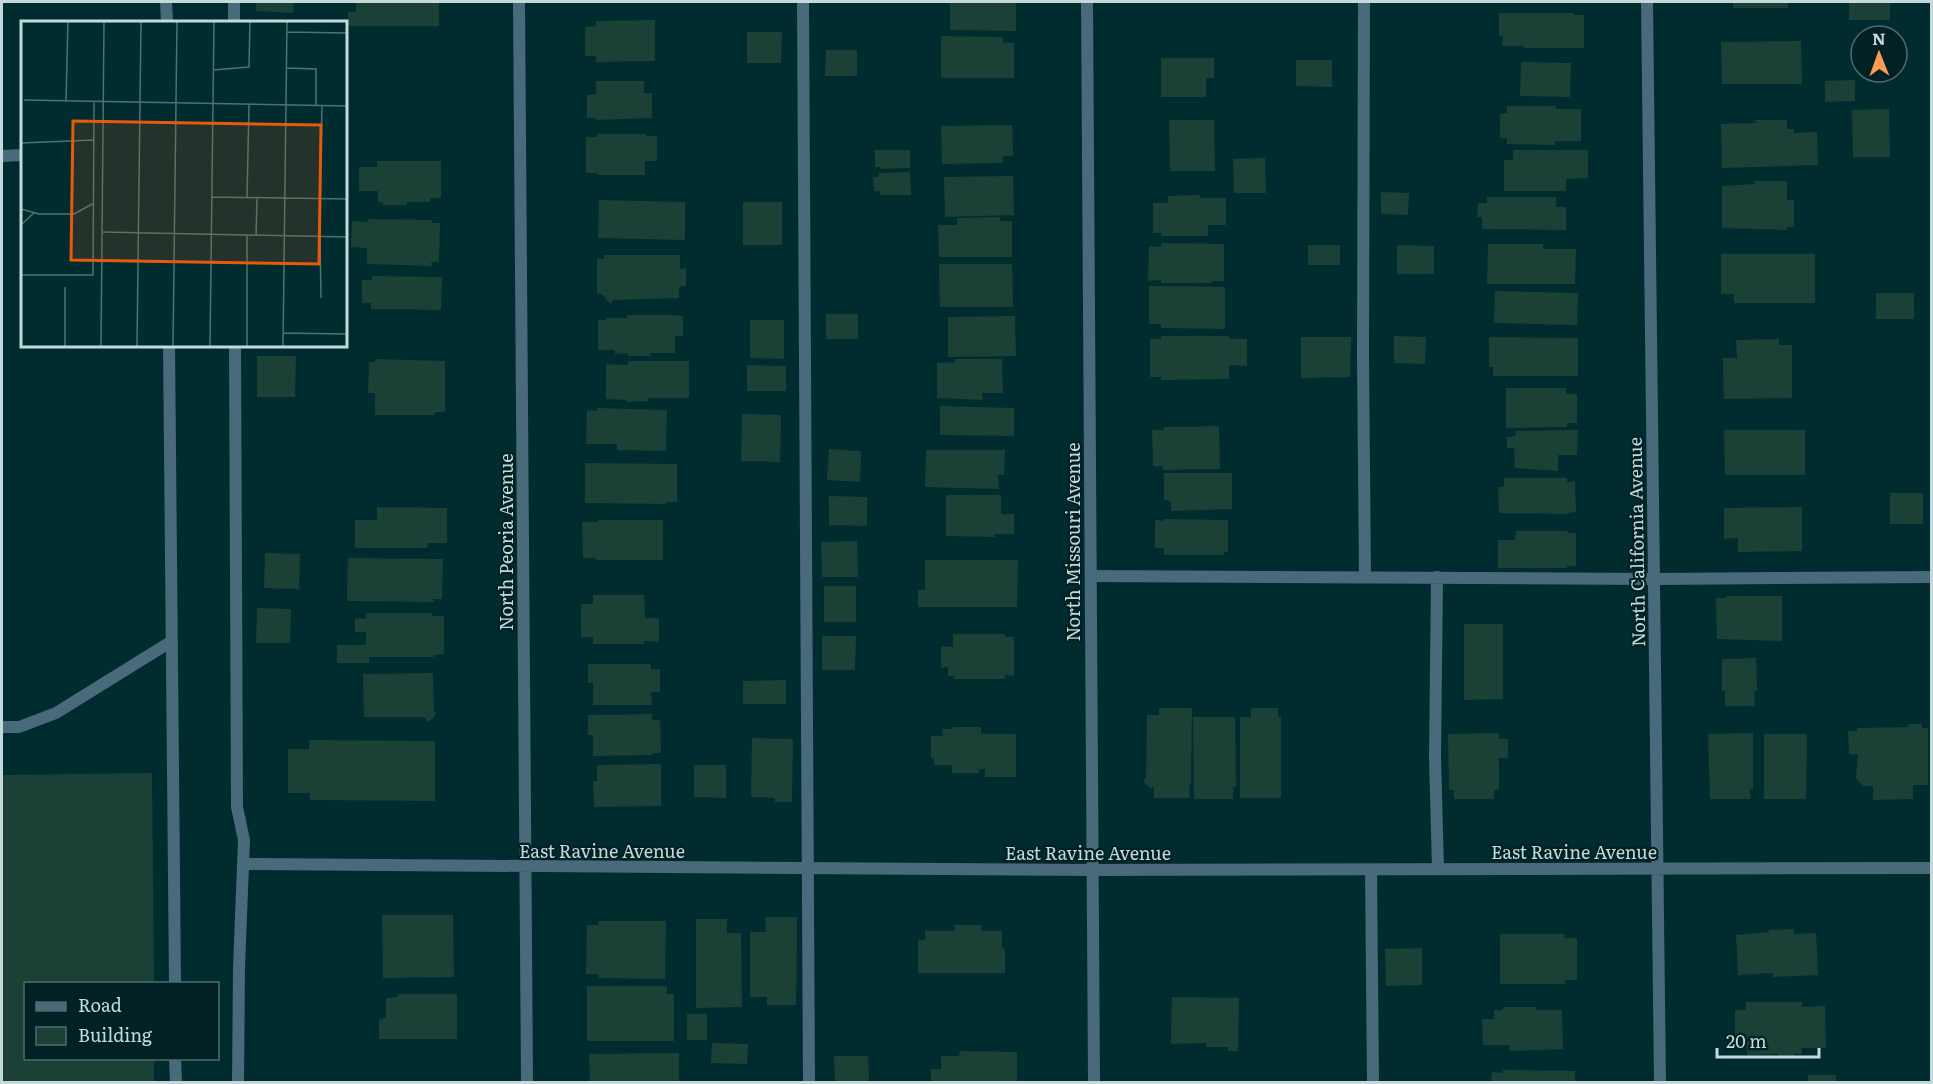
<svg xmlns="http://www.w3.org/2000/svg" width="1933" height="1084" viewBox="0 0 1933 1084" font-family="Literata,serif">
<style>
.building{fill:#1b4035}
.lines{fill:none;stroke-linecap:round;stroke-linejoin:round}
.lane{stroke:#486a7b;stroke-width:12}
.street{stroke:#486a7b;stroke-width:12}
.labels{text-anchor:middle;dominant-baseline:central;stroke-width:4.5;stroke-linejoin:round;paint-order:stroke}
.street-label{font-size:18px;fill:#c3d9da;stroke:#012124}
.inset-road{fill:none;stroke:#4e7173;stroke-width:1.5}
.view{fill:#e8590c;fill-opacity:0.15;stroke:#e8590c;stroke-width:3}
.inset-edge{fill:none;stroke:#c3d9da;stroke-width:3}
</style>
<rect width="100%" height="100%" fill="#002c2f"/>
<path class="building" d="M256,2H294L293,13L256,11Z
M356,2H439V26H348V12H356Z
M950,2H1016V31L950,30Z
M1733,2H1788V8H1733Z
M1849,2H1890V20H1849Z
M1499,13H1574V15H1584V48H1524V46H1502L1503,36H1499Z
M655,20V61L596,62V56H585V27L596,26V21Z
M747,32H782L781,63H747Z
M941,36L1003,37V42L1014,43V78H941Z
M1801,41L1802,84H1722L1721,42Z
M826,50H857V76H825Z
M1161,58H1214V78H1206V97H1161Z
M1296,60H1332V87L1296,86Z
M1521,62L1571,63L1570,97L1520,96Z
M1855,80V101L1825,102V81Z
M596,81H644V93H652V118L596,120V118H587V95L596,94Z
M1507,106H1556V109H1581V141H1555V145L1507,144V138H1500V114L1507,113Z
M1889,109L1890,157H1853L1852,110Z
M1169,120H1214L1215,171H1170Z
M1755,120H1787V129H1794V133L1817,132L1818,165L1722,168L1721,124L1756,123Z
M1012,125L1013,156H1003V163L942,164L941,126Z
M597,134H646V136H657V161H645V175H597V173H586V137H597Z
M875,150H910V168L881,169V167H875Z
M1513,150H1588V178L1566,179V191H1504V160H1513Z
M1265,158L1266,193H1234L1233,159Z
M377,161H441V198H430V202H407V205H383V202H378V191H359V167H377Z
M910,172L911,195H880V191H874L873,177H879V173Z
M1013,176L1014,215L945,217L944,177Z
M1754,181H1787V200H1794V227H1787V230L1722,228V186L1754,184Z
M1381,192L1409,193L1408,215L1381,214Z
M1200,195V198H1226V225H1208V236H1161V233H1153V203H1168V196Z
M1487,197H1556V207H1566V230L1482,229V217H1477L1478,203H1487Z
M599,200L685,202V240L598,238Z
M743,202H782V245H743Z
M1000,217V221H1012V257H939L938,225H957V218Z
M368,219L432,220V223H440L439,262H431L432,266L367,264V248L351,247L352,221L368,222Z
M1161,243L1224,244V281H1212V283H1161V280L1148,281L1149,246L1161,247Z
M1488,244H1543V249H1576L1575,284H1487Z
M1308,245H1340V265H1308Z
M1397,245L1434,246V274H1397Z
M1721,254H1815V303H1734V294H1721Z
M604,255H680V269L686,268V286L679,287V298L614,300L610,304L602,294H597V259H604Z
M939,264H1012L1013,307H940Z
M372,276L442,277L441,310L371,309V303H362V280H372Z
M1149,286L1225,287V329L1161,328V324H1149Z
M1495,291L1578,293L1577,325L1494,323Z
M1876,293H1914V319H1876Z
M826,314H858V339H826Z
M627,315H675L683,316V336H675V353H650V356H628V353L615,354V350H598V320H606V318H627Z
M1015,316L1016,356L948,357V317Z
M750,320H784V359L750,358Z
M1161,336H1229V339H1247V366L1229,365V379L1161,380V377H1150V339H1161Z
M1394,336L1426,337L1425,364L1394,363Z
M1301,337H1351L1350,377L1301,378Z
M1489,337L1578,338V376H1493V367H1489Z
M1779,339V345H1792V398L1724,399L1723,358H1737L1736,340Z
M257,356H296L295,397H257Z
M375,359L445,361V412H435V415H375V393H368L369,362H375Z
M955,359H1002L1003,393H982L983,400L937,398V363L955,362Z
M628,361H689V398H648V401L627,402V400L606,399V364L628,365Z
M747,365L786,366V391H747Z
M1506,388H1566V394H1577V423H1567V427L1506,428Z
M940,406L1014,408V436L940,435Z
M597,408L667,410L666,451L617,450V444H586L587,410L597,411Z
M742,414L781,415L780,462L741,461Z
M1219,426L1220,469L1163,470V466H1153L1152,430H1164V427Z
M1578,430L1577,455H1558V471L1515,468L1514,448H1507V437L1516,436L1515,431Z
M1724,430H1805V475H1725Z
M829,449L861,451L860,482L827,480Z
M926,450H1005L1004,475H998L999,489L925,487Z
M585,463L677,464V502H666L667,504L585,503Z
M1164,473H1232V509L1171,511V501L1164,500Z
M1504,478H1567V482L1575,481L1576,512L1567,513V514L1499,513L1498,487H1504Z
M1890,493H1923V524H1890Z
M946,495H1001V514H1014V534H995V537L946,536Z
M829,496L867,497V526L829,525Z
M377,507L447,508V543H428L427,548H355V520H377Z
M1802,507V551L1738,552V538L1724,539V508Z
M1164,519L1228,520V552H1224V555H1164V548H1155V520L1164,521Z
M598,520H663V560H596V558H583L582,522H598Z
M1516,531H1568L1567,533H1576V566H1567V568H1498V540H1515Z
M857,541L858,577H822L821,542Z
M265,553L300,554L299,589L264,588Z
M348,558L443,559L442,599H433L434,602L347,601Z
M925,560H1018L1017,607H918V590H925Z
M824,586H856V622H824Z
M593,595H644L645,618H659V642L644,641V644H593V637H581V604H593Z
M1726,596H1782V641L1717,639L1716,598H1726Z
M257,608L291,609L290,643H256Z
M366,613H432V616H444V654L434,655V657H369V663H337V645H366V632H355V618L366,619Z
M1464,624H1503V699L1464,700Z
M953,634H1005V637H1014V676L1005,675V679H954V676H948V667L941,668V646L953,647Z
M822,636H856L855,670H822Z
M1756,658L1757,691H1754L1755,706H1725V691H1722V659Z
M588,664H651V669H660V692H651L652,705H593V683H588Z
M433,673L434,710L436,714L429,722L424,717H364L363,674Z
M786,680V704H743V681Z
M1159,708H1192L1191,785H1189L1190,798H1154V786L1151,789L1143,781L1146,778L1147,715H1159Z
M1251,708H1278V717H1281V798H1240V717H1251Z
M652,714V720H660L661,753H652V755L593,756V735H588V715Z
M1193,717H1235L1236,787H1233V799H1194Z
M1909,724H1922V728H1928V785H1913V799L1873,800V786H1863L1856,778L1858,754H1849L1848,731H1857V728L1908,727Z
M953,727H981V734H1016V777H985V769H979V773H952V765H934V758H931V736H943L942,729H953Z
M1499,733V739H1508V758H1499V790H1494V799H1454V790H1449L1448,734Z
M1753,733V789H1750L1751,799H1710L1708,734Z
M1764,734H1807L1806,799H1764Z
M752,738L793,739L792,802H775V798L751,797Z
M309,740L435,741V801L310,800V793H288V749H309Z
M661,764V806L594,807L593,781H597V765Z
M694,765H726V798L694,797Z
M152,773L154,984H26V1058H154V1082H2V775Z
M382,915H453L454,977L383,978Z
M765,917H797L796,1005H767V997H750V932H766Z
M696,919H727V933H741L742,1007L696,1008Z
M598,921H666L665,979L599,978L598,974H586L587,925H599Z
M954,925H981L982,931H1002V949L1005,948V973H918V940H925V931H955Z
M1794,929V934L1816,933L1818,975L1773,977V973L1738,975L1736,935L1769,932V930Z
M1500,934H1565L1564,938H1577V980H1565V984H1500Z
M1422,948V985L1386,986L1385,949Z
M587,986H667V994H674V1041H587Z
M398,994H457V1039H379V1019L386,1018V998L398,997Z
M1172,997L1239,998L1238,1051H1228V1047H1206V1043L1171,1044Z
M1746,1002H1802V1007L1825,1006L1826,1048H1802V1054H1794V1056L1778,1057V1054L1747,1055L1746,1036L1735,1037V1010H1746Z
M1503,1007H1536V1010H1562L1563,1049L1510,1051L1509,1045H1483L1482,1019H1494V1010H1503Z
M687,1014H707V1040H687Z
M712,1043L748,1044L747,1064L711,1063Z
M960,1051L1017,1052V1082H931V1069H941V1056H959Z
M679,1053V1082H590L589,1054Z
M834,1056H868L869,1082H835Z
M1503,1070L1575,1071V1082H1491L1492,1072L1503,1073Z
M1808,1075H1836V1082H1808Z"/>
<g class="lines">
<path class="lane" d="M166,2L167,22
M234,2V22
M803,2L809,1082
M1364,2L1363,356L1365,577
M2,156L22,155
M169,345L175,984
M235,345L237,807L244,840L239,967L238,1082
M1091,576L1655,579L1932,577
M1437,577L1435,757L1438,869
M2,727H19L56,713L172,641
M1371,870L1373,1082
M175,1058L176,1082"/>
<path class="street" d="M519,2L527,1082
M1087,2L1094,1082
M1647,2L1660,1082
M244,864L1092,870L1932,868"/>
</g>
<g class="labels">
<g class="street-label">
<text transform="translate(505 542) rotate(-90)">North Peoria Avenue</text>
<text transform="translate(1072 542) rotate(-90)">North Missouri Avenue</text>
<text transform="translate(1636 542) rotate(-91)">North California Avenue</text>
<text x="602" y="850">East Ravine Avenue</text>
<text x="1574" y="851">East Ravine Avenue</text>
<text x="1088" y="852">East Ravine Avenue</text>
</g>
</g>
<g transform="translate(21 21)">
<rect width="326" height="326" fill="#002c2f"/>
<path class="inset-road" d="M266,11L326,12M265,47L295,48V84M192,49L228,46L229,0M3,79L326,85M45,81L47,0M0,122L73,119M191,176L326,178M226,177L228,83M299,178L301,84M0,188L18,193H53L73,182M0,204L14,191M82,211L326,216M235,215L236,177M299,216L300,277M0,254H72L73,81M262,312L326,313M44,325V266M80,325L83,0M116,325L120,0M152,325L156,0M189,325L193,0M226,325V215M262,325L266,0"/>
<path class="view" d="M52,100L300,104L298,243L50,239Z"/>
<rect width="326" height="326" class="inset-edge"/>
</g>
<rect width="1933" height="1084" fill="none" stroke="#c3d9da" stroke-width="6"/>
<rect x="24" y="982" width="195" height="78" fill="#012124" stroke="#4f6b6d" stroke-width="1.5"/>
<rect x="36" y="1002" width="30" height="9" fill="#486a7b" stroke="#4f6b6d" stroke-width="1.5"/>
<text x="78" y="1012" font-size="18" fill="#c3d9da">Road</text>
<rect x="36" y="1027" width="30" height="18" fill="#1b4035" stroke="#4f6b6d" stroke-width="1.5"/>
<text x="78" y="1042" font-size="18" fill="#c3d9da">Building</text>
<g transform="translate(1879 54) rotate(359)"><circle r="28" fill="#012124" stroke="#4f6b6d" stroke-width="1.5"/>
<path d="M0-4.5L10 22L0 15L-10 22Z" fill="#fd9d54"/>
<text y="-9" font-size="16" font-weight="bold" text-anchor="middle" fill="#c3d9da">N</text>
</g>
<path d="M1717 1048v9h102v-9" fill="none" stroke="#c3d9da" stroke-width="3"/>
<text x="1726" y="1048" font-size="18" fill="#c3d9da" stroke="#012124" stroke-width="4.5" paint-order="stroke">20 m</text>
</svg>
